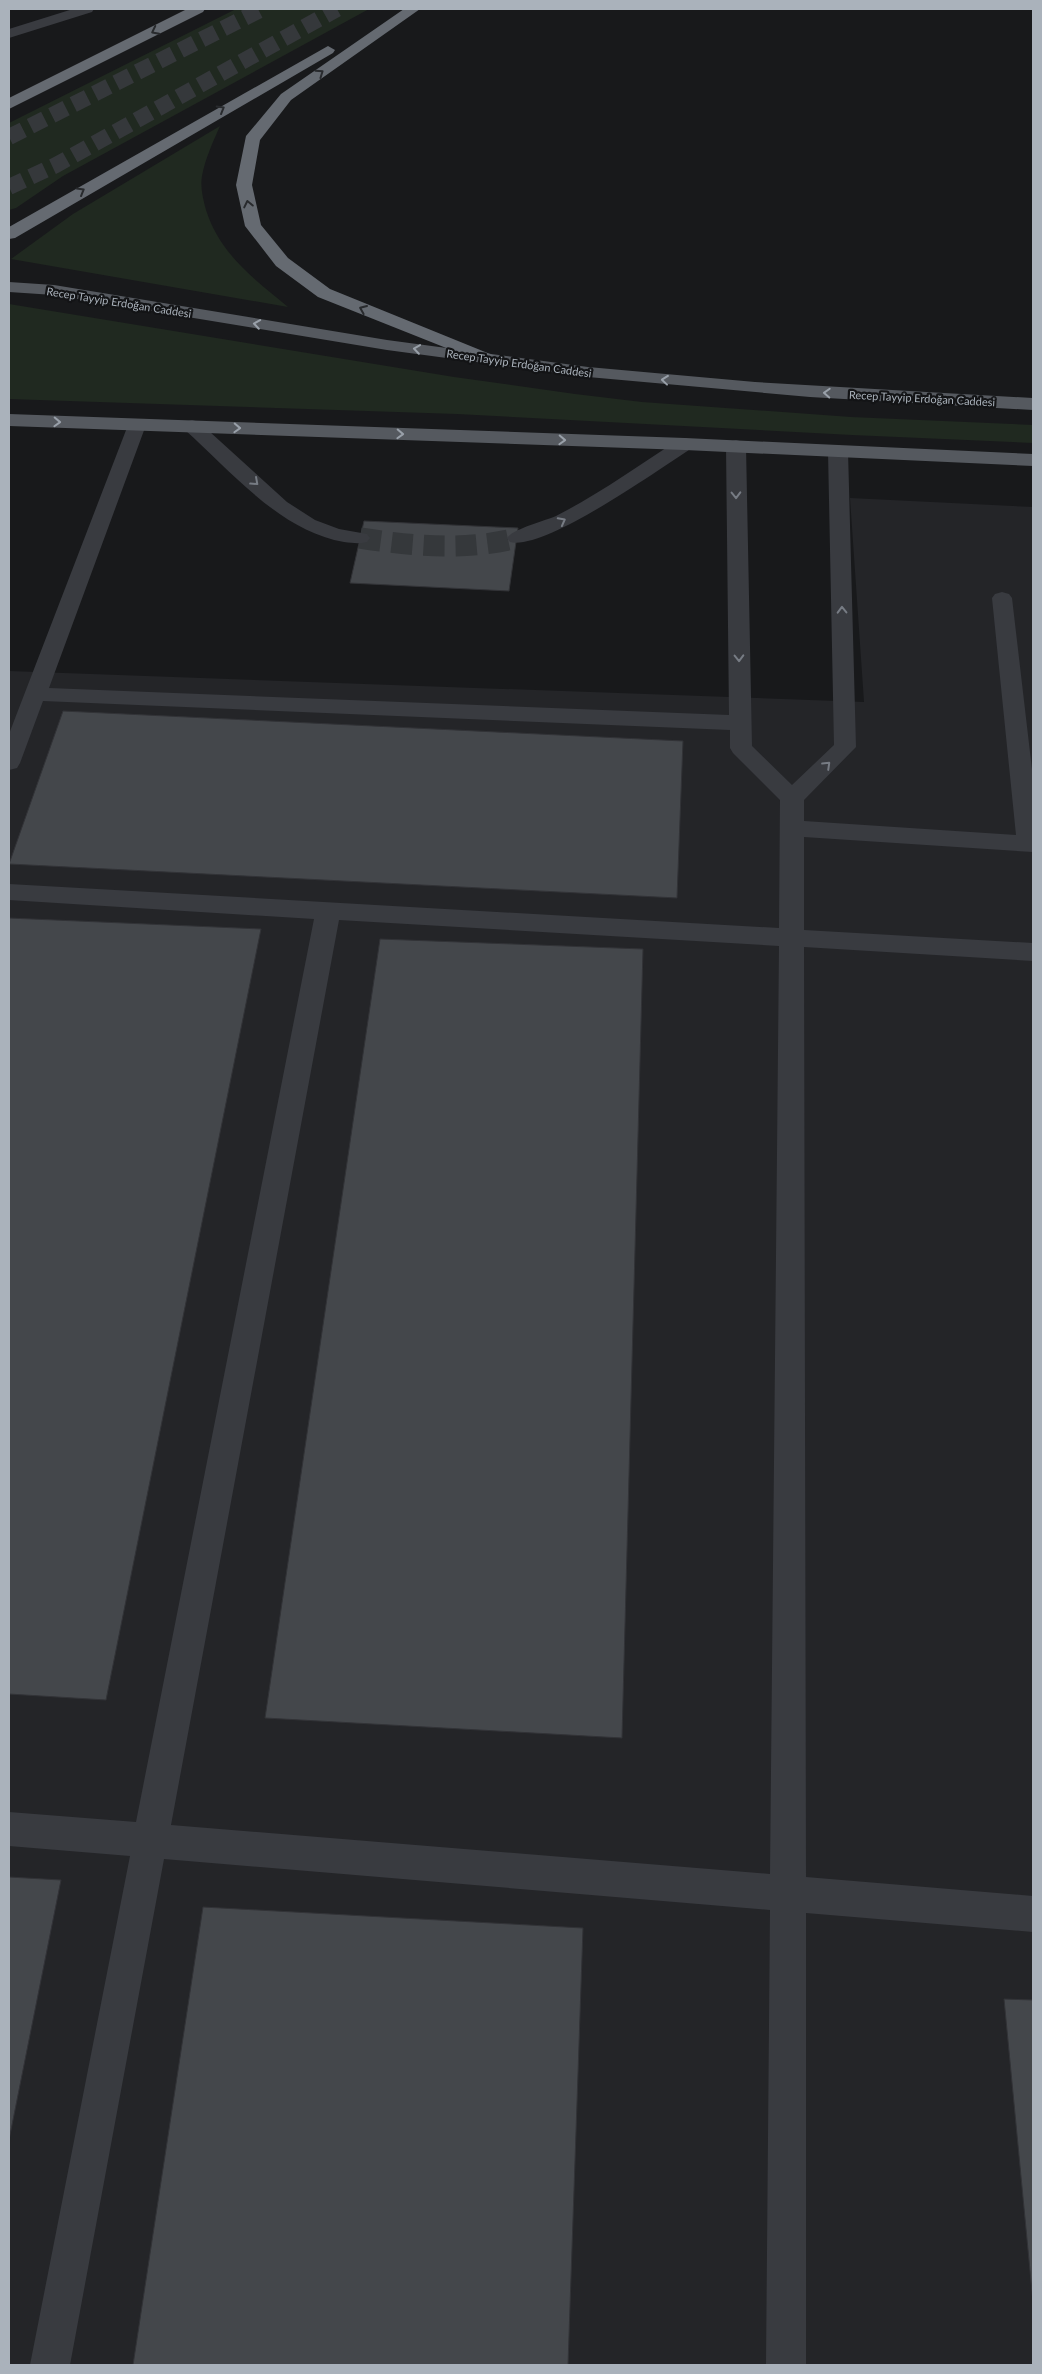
<svg xmlns="http://www.w3.org/2000/svg" width="1042" height="2374" viewBox="0 0 1042 2374" font-family="Lato,sans-serif">
<style>
.built{fill:#242528}
.green{fill:#202920}
.building{fill:#44474b;stroke:#323337}
.lines{fill:none;stroke-linecap:round;stroke-linejoin:round}
.minor-tunnel{stroke:#35383b;stroke-width:21;stroke-dasharray:21 11;stroke-linecap:butt}
.highway-tunnel{stroke:#35383b;stroke-width:16;stroke-dasharray:16 8;stroke-linecap:butt}
.minor{fill:#393b40;fill-rule:evenodd}
.major{fill:#55595f;fill-rule:evenodd}
.highway{fill:#656a71;fill-rule:evenodd}
.oneway{stroke:#282a2d}
.oneway2{stroke:#99a0a9}
.oneway3{stroke:#777c84}
.labels{text-anchor:middle;dominant-baseline:central;stroke-width:4.5;stroke-linejoin:round;paint-order:stroke}
.far-street-label{font-size:11px;fill:#aab2bb;stroke:#131416}
</style>
<rect width="100%" height="100%" fill="#18191b"/>
<path class="built" d="M850,498L1033,507V2365H9V671L864,702Z"/>
<path class="green" d="M236,9H369L63,176L16,208L9,210V123Z
M220,126C213,142 205,159 202,176C200,187 203,199 206,210C220,254 254,279 288,307L11,259L73,214Z
M9,304L454,377L575,394L642,402L851,417L1033,425V443L852,435L457,414L9,399Z"/>
<path class="building" d="M364,521L518,528L509,591L350,583Z
M63,711L683,741L677,898L9,864Z
M9,918L261,929L106,1700L9,1694Z
M380,939L643,949L622,1738L265,1718Z
M9,1877L61,1880L9,2140Z
M203,1907L583,1928L568,2365H133Z
M1004,1999L1033,2000V2302Z"/>
<g class="lines">
<path class="minor-tunnel" d="M360,538C412,546 465,551 517,538"/>
<path class="highway-tunnel" d="M9,137L262,9
M9,187L56,165L337,9"/>
<path class="minor" d="M73,9H94L92,12L9,38V29Z
M137,419L144,421L146,425L49,688L729,715L726,446L729,442L736,440L743,442L746,446L752,746L792,785L834,745L828,451L831,447L838,445L845,447L848,451L856,747L804,800V821L1016,835L992,598L995,594L1002,592L1009,594L1012,598L1033,778V852L804,837V930L1033,943V961L804,947L806,1877L1033,1896V1932L806,1913V2365H766L770,1910L164,1859L70,2365H30L130,1856L9,1846V1812L136,1822L314,919L9,900V884L779,928L780,800L733,753L730,748V730L43,701L20,763L17,768L9,770V734L128,425L130,421ZM339,920L779,946L770,1874L171,1825Z
M192,420L199,422L287,502L315,520L339,529L367,534L370,538L367,542C359,544 353,543 344,542C280,531 232,472 185,430L183,426L185,422Z
M685,438L692,440L695,444L692,448C659,469 545,551 510,542L507,538C513,529 544,521 556,516C599,494 638,466 678,440Z"/>
<path class="major" d="M9,282L54,285L387,340L588,367L755,382L1033,398V410L810,397L588,377L387,350L54,295L9,292Z
M9,414L685,438L1033,454V466L685,450L9,426Z"/>
<path class="highway" d="M187,9H205L203,12L9,109V98Z
M404,9H420L291,100L260,140L252,185L261,225L288,258L330,289L495,356L498,360L495,364L489,365L318,297L276,266L245,226L236,185L246,136L281,94Z
M328,46L335,50L333,53L15,238L9,239V227Z"/>
</g>
<defs><path id="oneway-chevron" d="M-2-3.5L2.5 0L-2 3.5" fill="none" stroke-width="1.6" stroke-linecap="round" stroke-linejoin="round" transform="scale(1.25)"/></defs>
<g class="oneway">
<use href="#oneway-chevron" transform="translate(155 31) rotate(153)"/>
<use href="#oneway-chevron" transform="translate(320 73) rotate(-35)"/>
<use href="#oneway-chevron" transform="translate(221 109) rotate(-30)"/>
<use href="#oneway-chevron" transform="translate(81 191) rotate(-30)"/>
<use href="#oneway-chevron" transform="translate(248 204) rotate(-102)"/>
<use href="#oneway-chevron" transform="translate(363 309) rotate(-157)"/>
</g>
<g class="oneway2">
<use href="#oneway-chevron" transform="translate(257 324) rotate(-171)"/>
<use href="#oneway-chevron" transform="translate(417 349) rotate(-172)"/>
<use href="#oneway-chevron" transform="translate(665 380) rotate(-174)"/>
<use href="#oneway-chevron" transform="translate(827 393) rotate(-177)"/>
<use href="#oneway-chevron" transform="translate(57 422) rotate(2)"/>
<use href="#oneway-chevron" transform="translate(237 428) rotate(2)"/>
<use href="#oneway-chevron" transform="translate(400 434) rotate(2)"/>
<use href="#oneway-chevron" transform="translate(562 440) rotate(2)"/>
</g>
<g class="oneway3">
<use href="#oneway-chevron" transform="translate(255 482) rotate(42)"/>
<use href="#oneway-chevron" transform="translate(736 495) rotate(89)"/>
<use href="#oneway-chevron" transform="translate(562 521) rotate(-28)"/>
<use href="#oneway-chevron" transform="translate(842 610) rotate(-91)"/>
<use href="#oneway-chevron" transform="translate(739 658) rotate(89)"/>
<use href="#oneway-chevron" transform="translate(827 765) rotate(-44)"/>
</g>
<g class="labels">
<g class="far-street-label">
<text transform="translate(119 302) rotate(9)">Recep Tayyip Erdoğan Caddesi</text>
<text transform="translate(519 363) rotate(8)">Recep Tayyip Erdoğan Caddesi</text>
<text transform="translate(922 398) rotate(3)">Recep Tayyip Erdoğan Caddesi</text>
</g>
</g>
<rect width="1042" height="2374" fill="none" stroke="#aab2bb" stroke-width="20"/>
</svg>
